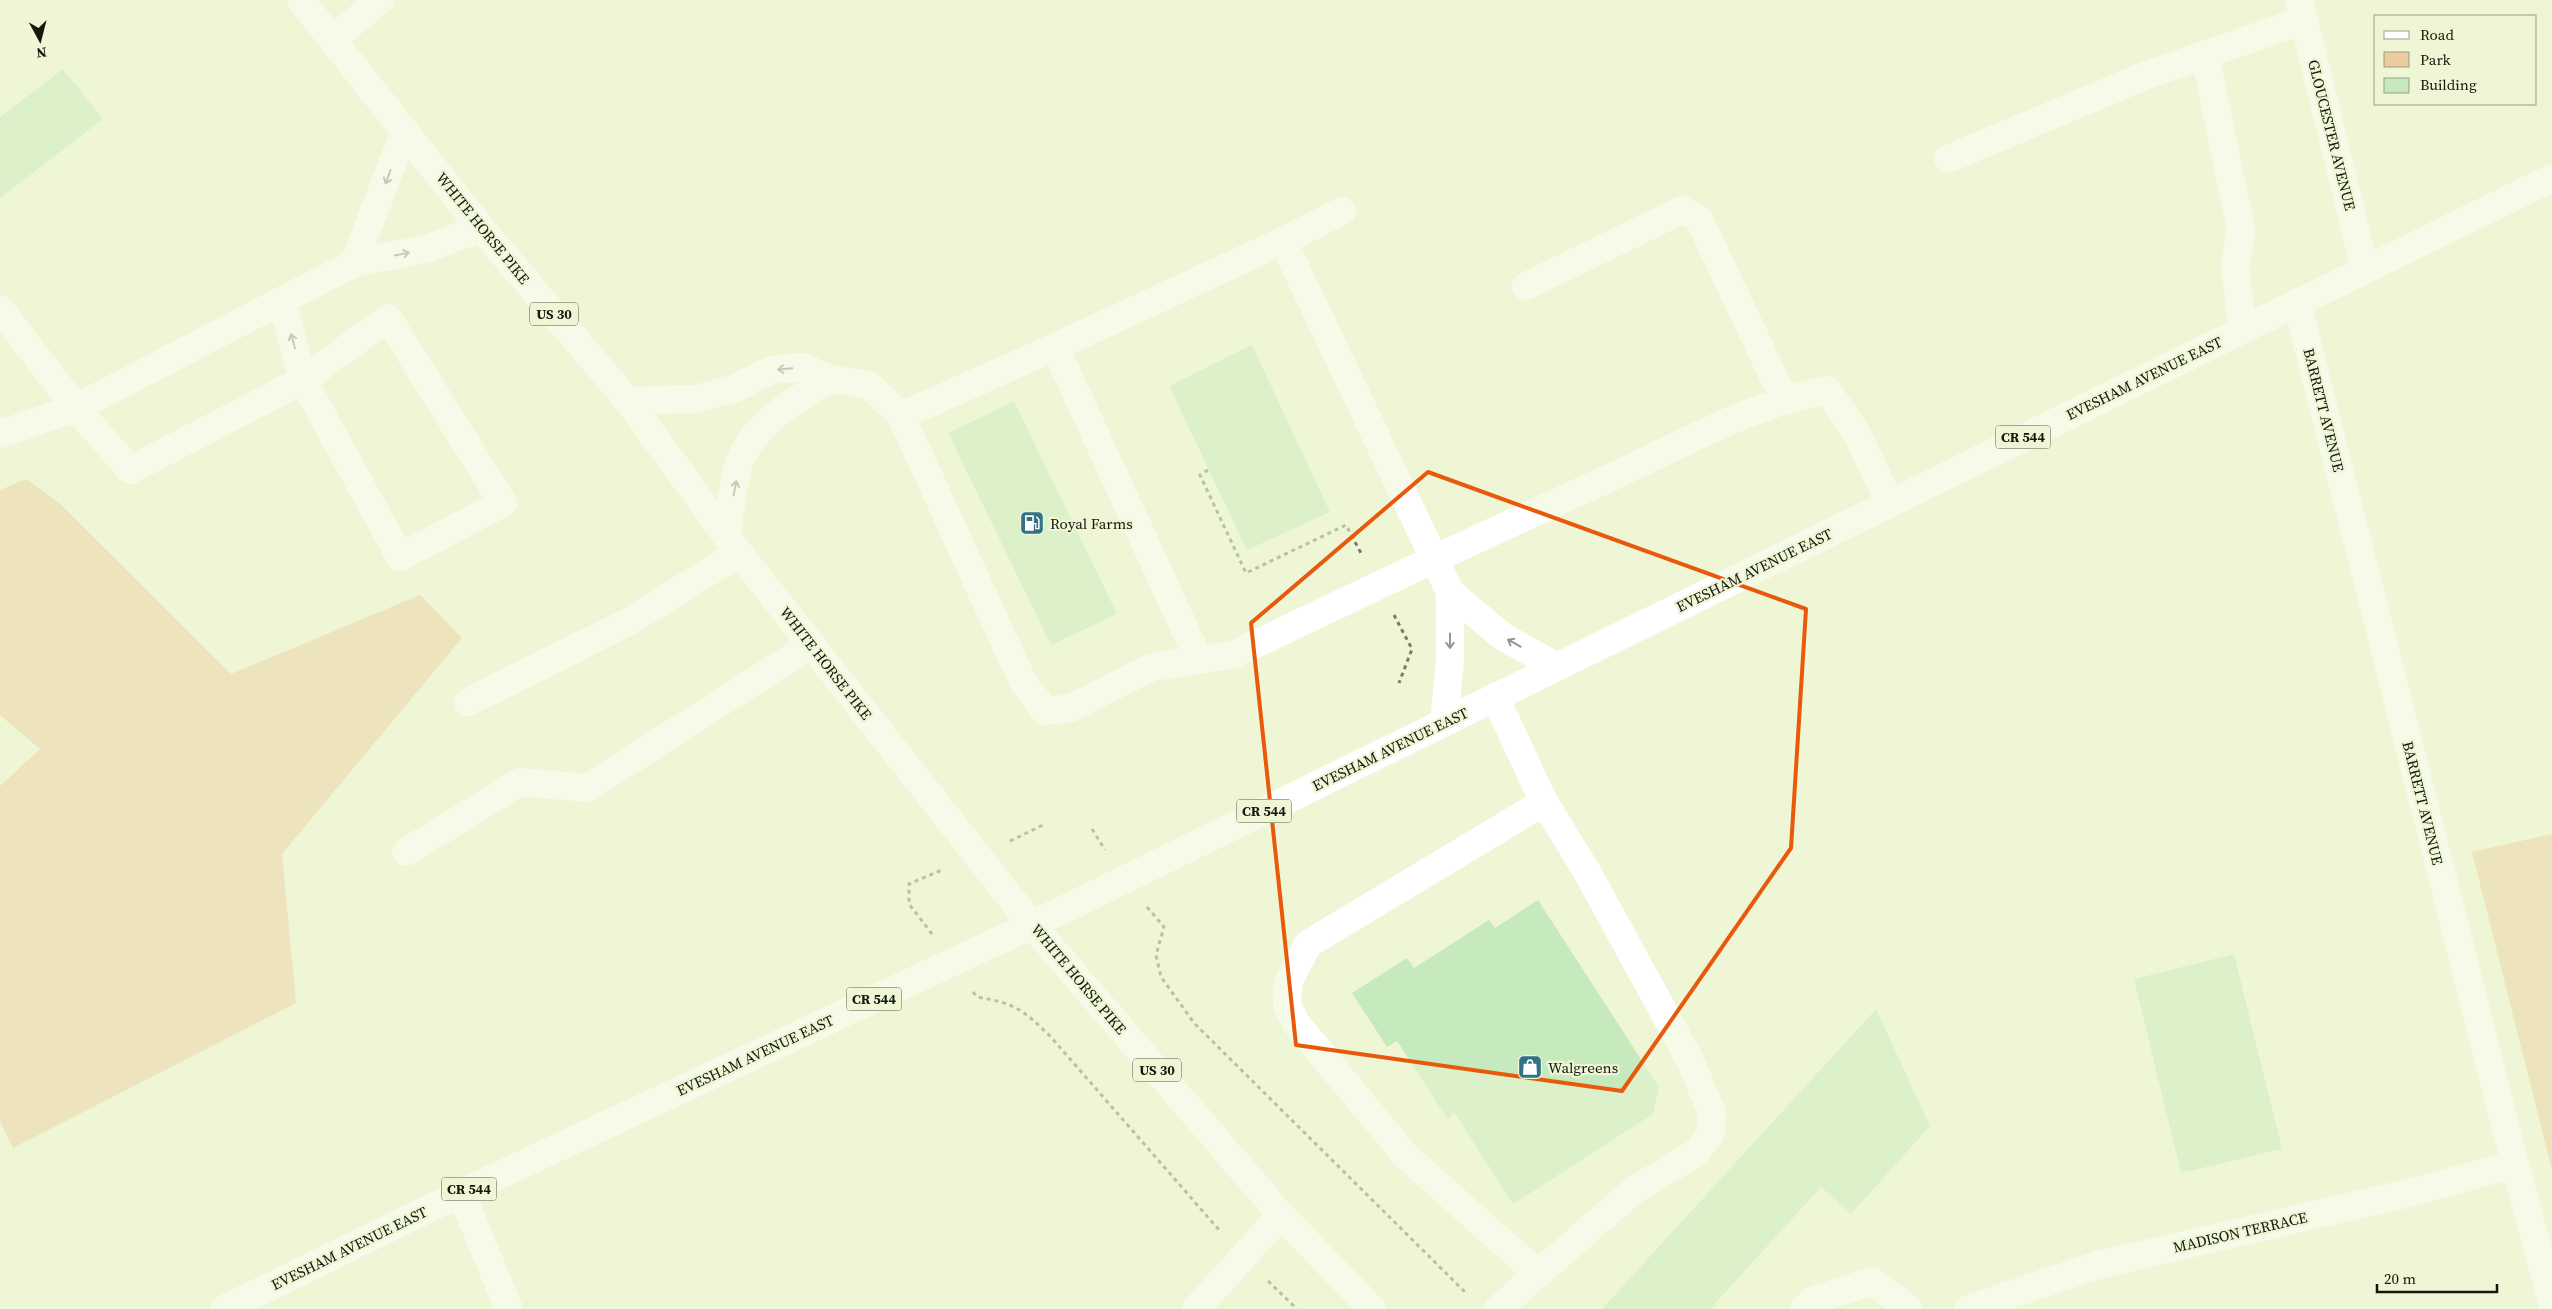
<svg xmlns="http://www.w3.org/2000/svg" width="2552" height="1309" viewBox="0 0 2552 1309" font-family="'Source Serif 4',serif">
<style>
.green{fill:#ebcc9d}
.building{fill:#c6eabd}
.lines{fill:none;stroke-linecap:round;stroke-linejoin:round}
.path{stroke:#797f6a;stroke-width:3;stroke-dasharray:4 4;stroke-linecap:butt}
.minor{stroke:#fff;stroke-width:28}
.major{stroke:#fff;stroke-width:28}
.highway{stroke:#fff;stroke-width:28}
.oneway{stroke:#969792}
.marked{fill:none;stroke:#e8590c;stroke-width:4;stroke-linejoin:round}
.labels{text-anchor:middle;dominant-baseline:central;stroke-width:4.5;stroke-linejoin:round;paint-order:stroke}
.shield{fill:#eef6d6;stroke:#565b49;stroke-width:1}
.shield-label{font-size:14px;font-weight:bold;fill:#15180d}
.street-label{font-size:15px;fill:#15180d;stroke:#eef6d6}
.poi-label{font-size:15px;fill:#15180d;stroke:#eef6d6;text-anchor:start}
</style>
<rect width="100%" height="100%" fill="#eef6d6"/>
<path class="green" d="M26,479L58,502L231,674L420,595L462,638L282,854L296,1003L13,1148L0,1121V786L40,749L0,715V490Z
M2552,834V1170L2472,852Z"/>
<path class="building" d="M63,69L103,119L0,198V117Z
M1252,345L1330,512L1247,550L1169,386Z
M1014,401L1117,614L1051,645L948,433Z
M1538,900L1659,1087L1653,1114L1513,1204L1454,1112L1448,1120L1397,1041L1387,1047L1352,993L1407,958L1414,968L1489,920L1495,928Z
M2234,954L2282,1149L2181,1173L2134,979Z
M1876,1009L1930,1126L1851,1214L1821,1187L1710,1309H1602Z"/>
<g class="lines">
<path class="path" d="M1208,470L1200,475L1246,573L1346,525L1362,555
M1394,615L1412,649L1399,683
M1092,829L1105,850
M1010,841L1045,824
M1147,907L1164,927L1156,955L1161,977L1194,1023L1467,1294
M932,934L909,904V884L944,869
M973,992L977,997C1015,1003 1023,1010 1050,1036L1220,1231
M1268,1281L1297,1309"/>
<path class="minor" d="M2299,0L2365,269
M332,40L380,0
M2205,55L2241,230L2235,266L2242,330
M1948,159L2147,75L2304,20
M1283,241L1342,211
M354,263L405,131
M1526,286L1682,210L1699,219L1785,401
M2297,303L2515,1164L2552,1302
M0,309L76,408L130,470L303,380L400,557L503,503L388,318L303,380L282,301
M1055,347L1283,241L1450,592V660L1444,722
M628,401L695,399L736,388L771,370L802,367L831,379L869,385L901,416L1023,682L1045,711L1071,708L1152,667L1199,660
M901,416L1055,347L1199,660L1235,654C1362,593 1489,533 1618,474C1685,443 1754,403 1827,390L1856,432L1890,503
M0,434L76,408L354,263L426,249L481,228
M726,536C730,517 734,471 742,456C760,418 797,400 831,379
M1450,592L1502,636L1557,667
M1495,697L1544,802L1586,870L1690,1060L1712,1113L1711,1133L1697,1152L1633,1191L1498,1309
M468,702L630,621L739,553
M406,852L520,782L587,788L811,645
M461,1193L509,1309
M1538,1274L1405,1155L1296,1023L1287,1005L1288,983L1308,944L1544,802
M1196,1309L1281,1215
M1804,1309L1812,1301L1872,1281L1909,1309
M1968,1309L2098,1265L2409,1193L2515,1164"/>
<path class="major" d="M224,1309L461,1193L1032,925L2552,178"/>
<path class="highway" d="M301,0L481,228L628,401L739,553L1032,925L1281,1215L1372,1309"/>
</g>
<defs><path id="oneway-shaft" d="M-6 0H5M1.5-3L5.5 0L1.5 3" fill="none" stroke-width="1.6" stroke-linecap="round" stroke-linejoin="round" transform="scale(1.25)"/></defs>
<g class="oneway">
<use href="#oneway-shaft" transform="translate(388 177) rotate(110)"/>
<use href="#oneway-shaft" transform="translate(402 254) rotate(-11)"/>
<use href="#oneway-shaft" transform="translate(293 341) rotate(-105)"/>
<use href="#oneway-shaft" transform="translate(785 369) rotate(175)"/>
<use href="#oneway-shaft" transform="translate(735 488) rotate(-79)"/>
<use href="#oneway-shaft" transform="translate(1450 641) rotate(90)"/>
<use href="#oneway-shaft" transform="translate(1514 643) rotate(-151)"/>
</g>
<path d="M0 0H2552V1309H0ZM1428,472L1806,609L1791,848L1622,1091L1296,1045L1251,623Z" fill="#eef6d6" fill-opacity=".55" fill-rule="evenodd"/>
<path class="marked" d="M1428,472L1806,609L1791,848L1622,1091L1296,1045L1251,623Z"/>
<defs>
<symbol id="fuel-square" viewBox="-11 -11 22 22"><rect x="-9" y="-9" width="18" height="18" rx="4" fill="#317285" stroke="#eef6d6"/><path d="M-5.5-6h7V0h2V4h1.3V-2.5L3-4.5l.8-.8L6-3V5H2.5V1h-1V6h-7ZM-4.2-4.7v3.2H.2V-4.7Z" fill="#fff"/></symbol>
<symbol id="shop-square" viewBox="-11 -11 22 22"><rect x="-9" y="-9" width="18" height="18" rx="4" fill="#317285" stroke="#eef6d6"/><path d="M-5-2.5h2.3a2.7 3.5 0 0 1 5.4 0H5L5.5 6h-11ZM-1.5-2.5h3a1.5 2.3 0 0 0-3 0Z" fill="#fff"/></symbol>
</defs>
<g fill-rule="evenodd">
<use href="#fuel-square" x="1018" y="509" width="28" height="28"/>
<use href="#shop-square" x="1516" y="1053" width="28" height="28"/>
</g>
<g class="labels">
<g class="shield">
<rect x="530" y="302.5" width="48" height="23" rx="4"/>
<rect x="1995.5" y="425.5" width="55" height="23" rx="4"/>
<rect x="1236.5" y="799.5" width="55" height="23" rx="4"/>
<rect x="846.5" y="987.5" width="55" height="23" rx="4"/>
<rect x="1133" y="1058.5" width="48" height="23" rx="4"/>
<rect x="441.5" y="1177.5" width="55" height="23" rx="4"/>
</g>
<g class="shield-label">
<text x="554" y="314">US 30</text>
<text x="2023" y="437">CR 544</text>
<text x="1264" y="811">CR 544</text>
<text x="874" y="999">CR 544</text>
<text x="1157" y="1070">US 30</text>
<text x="469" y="1189">CR 544</text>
</g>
<g class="street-label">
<text transform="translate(2332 135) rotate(76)">GLOUCESTER AVENUE</text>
<text transform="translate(483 228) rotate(51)">WHITE HORSE PIKE</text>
<text transform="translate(2144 378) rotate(-26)">EVESHAM AVENUE EAST</text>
<text transform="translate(2324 410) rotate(76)">BARRETT AVENUE</text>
<text transform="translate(1754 570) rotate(-26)">EVESHAM AVENUE EAST</text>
<text transform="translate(826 663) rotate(52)">WHITE HORSE PIKE</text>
<text transform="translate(1390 749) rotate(-26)">EVESHAM AVENUE EAST</text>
<text transform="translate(2423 803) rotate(76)">BARRETT AVENUE</text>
<text transform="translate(1079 979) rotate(50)">WHITE HORSE PIKE</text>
<text transform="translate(755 1055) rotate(-25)">EVESHAM AVENUE EAST</text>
<text transform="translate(2240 1232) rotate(-13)">MADISON TERRACE</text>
<text transform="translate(349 1248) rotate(-26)">EVESHAM AVENUE EAST</text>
</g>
<g class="poi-label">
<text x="1050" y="523">Royal Farms</text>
<text x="1548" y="1067">Walgreens</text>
</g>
</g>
<rect x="2374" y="15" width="162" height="90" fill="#eef6d6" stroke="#979d86"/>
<rect x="2384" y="31" width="25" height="8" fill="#ffffff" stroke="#979d86"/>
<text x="2420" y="40" font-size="15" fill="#15180d">Road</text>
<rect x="2384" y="52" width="25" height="15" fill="#ebcc9d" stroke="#979d86"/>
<text x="2420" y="65" font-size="15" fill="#15180d">Park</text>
<rect x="2384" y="78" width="25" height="15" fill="#c6eabd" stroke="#979d86"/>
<text x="2420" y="90" font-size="15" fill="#15180d">Building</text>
<g transform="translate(40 40) rotate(173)" stroke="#eef6d6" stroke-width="4" paint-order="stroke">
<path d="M0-4L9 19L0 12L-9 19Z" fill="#15180d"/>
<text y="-8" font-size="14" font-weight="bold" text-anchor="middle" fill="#15180d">N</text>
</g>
<path d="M2377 1284v8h120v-8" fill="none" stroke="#15180d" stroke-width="2.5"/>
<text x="2384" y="1284" font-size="15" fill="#15180d" stroke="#eef6d6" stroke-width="4" paint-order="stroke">20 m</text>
</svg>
